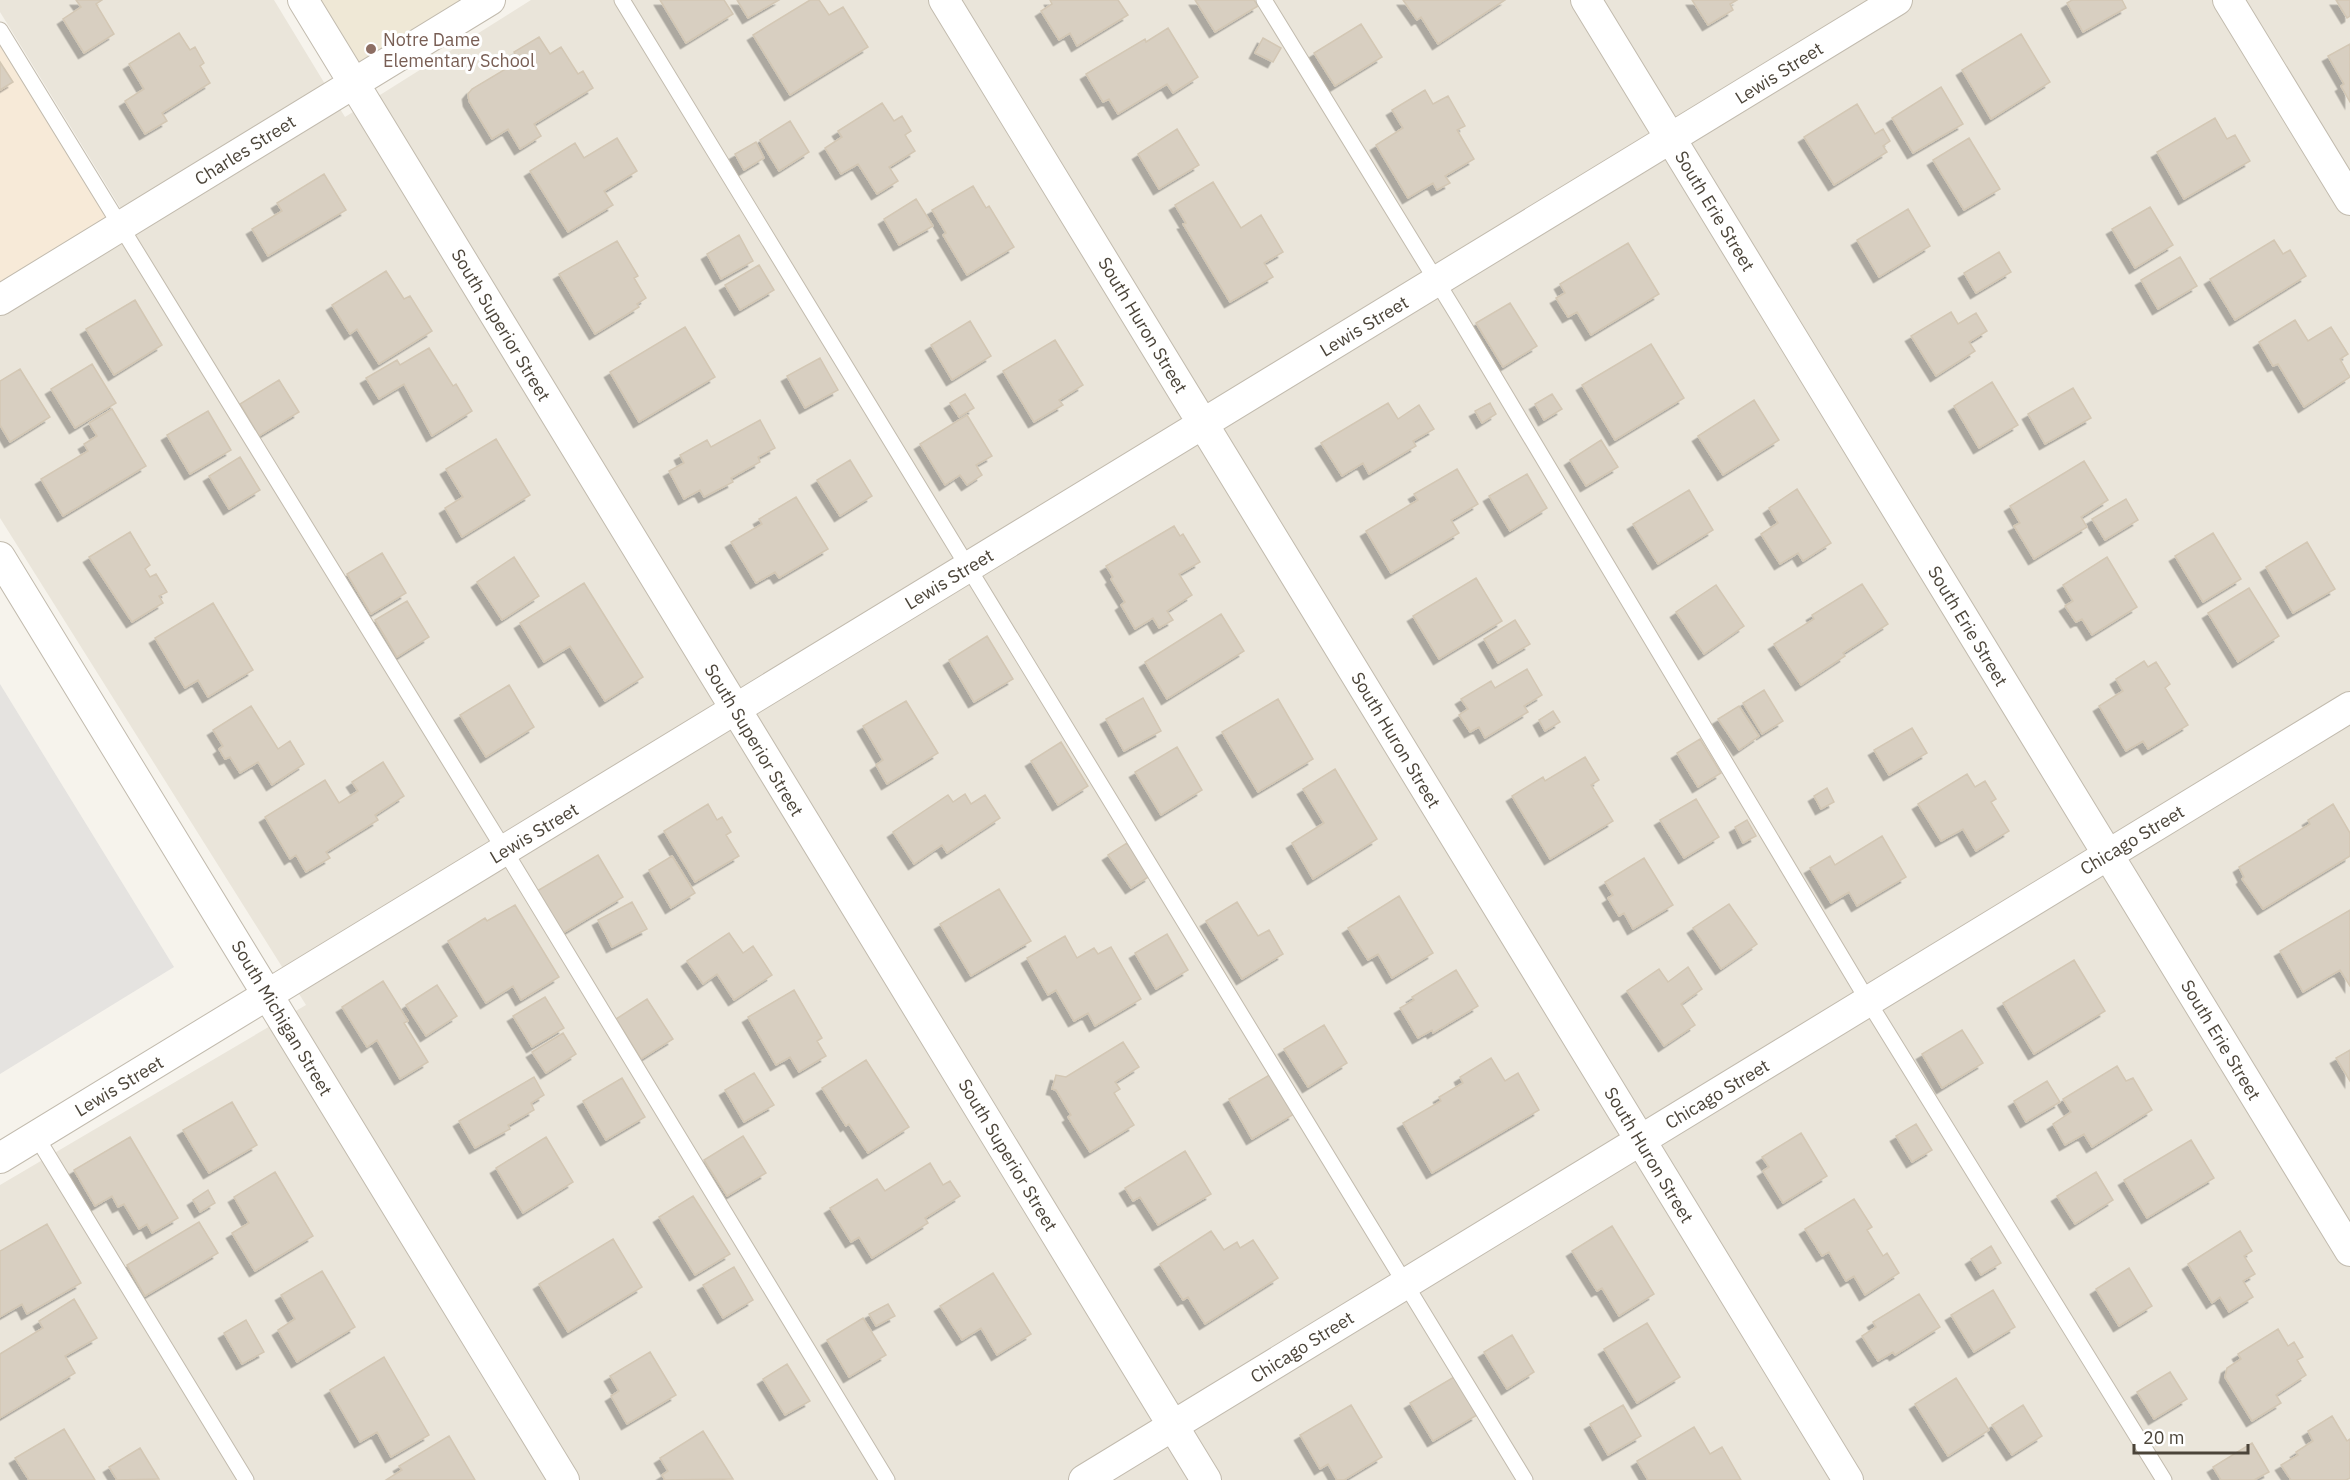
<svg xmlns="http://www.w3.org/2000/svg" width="2350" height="1480" viewBox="0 0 2350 1480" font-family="'IBM Plex Sans',sans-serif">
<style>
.residential{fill:#eae5da}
.commercial{fill:#f7ead8}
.education{fill:#efe8d6}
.parking{fill:#e5e3e0}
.building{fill:#d8cfc1;stroke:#d3c7b4;stroke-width:1.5;filter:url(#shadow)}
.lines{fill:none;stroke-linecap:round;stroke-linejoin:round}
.lane-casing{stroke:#c2bbae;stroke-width:17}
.street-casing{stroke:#c2bbae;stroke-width:32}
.lane{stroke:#fff;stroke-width:15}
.street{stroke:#fff;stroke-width:30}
.education-dot{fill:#8d6e63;stroke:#fff;stroke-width:2}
.labels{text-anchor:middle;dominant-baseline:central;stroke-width:6;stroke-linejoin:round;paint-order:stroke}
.education-label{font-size:18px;fill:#785e54;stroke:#fff;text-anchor:start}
.street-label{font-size:18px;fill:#4b4439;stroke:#fff}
</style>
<defs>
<filter id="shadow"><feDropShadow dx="-5.5" dy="5.5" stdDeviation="0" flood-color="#0004"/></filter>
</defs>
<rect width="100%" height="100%" fill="#f6f3ec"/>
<path class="residential" d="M0,0H274L345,117L531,0H2350V1480H0V1185L306,1005L0,518V316L137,235L0,12Z"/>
<path class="commercial" d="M0,31L120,225L0,299Z"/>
<path class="education" d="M303,0H490L354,83Z"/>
<path class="parking" d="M0,684L174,967L0,1074Z"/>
<path class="building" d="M76,0H102L96,4L114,34L84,53L63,19L81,7Z
M660,0H724L733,14L686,43Z
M737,0H779L748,18Z
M810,0H819L829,15L843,7L868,47L790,95L753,35Z
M1050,0H1118L1128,15L1077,46L1070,33L1059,40L1041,11L1052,4Z
M1195,0H1254L1258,6L1215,32Z
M1403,0H1505L1438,44L1421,17L1417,20Z
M1692,0H1737L1730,4L1733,10L1708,25Z
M2072,0H2122L2126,8L2083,32L2067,3Z
M2336,0H2350V16L2347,18Z
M1361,24L1382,57L1335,86L1314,53Z
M1168,28L1198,77L1173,93L1167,84L1118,114L1109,99L1103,102L1086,74L1145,39L1146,42Z
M179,33L190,50L195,47L204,63L200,66L210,83L162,113L167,121L145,134L125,101L144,89L129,64Z
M2021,34L2050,82L1991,119L1962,70Z
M539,37L550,54L561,47L578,74L583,71L593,88L534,124L541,136L520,149L508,129L492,139L469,101L468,94L472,89L519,61L514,52Z
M1263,38L1281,48L1273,62L1255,53Z
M2350,44V102L2341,86L2344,84L2328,56Z
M0,62L13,82L0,90Z
M1941,87L1963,124L1913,153L1892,118Z
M1425,90L1433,104L1448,96L1465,126L1457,130L1474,159L1445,176L1450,183L1437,190L1433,183L1408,198L1376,145L1403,128L1392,110Z
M882,103L894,121L902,116L911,131L905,135L915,151L889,167L898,181L877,194L858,164L841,174L825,148L842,137L838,131Z
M1857,104L1875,134L1883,129L1890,141L1883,146L1887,152L1834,185L1804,137Z
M2215,118L2227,139L2235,135L2250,161L2184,199L2157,152Z
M790,121L809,152L779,171L760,140Z
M1177,129L1199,165L1159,189L1138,154Z
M617,138L637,171L604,191L613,205L568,232L530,171L575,143L584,158Z
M1969,138L2000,189L1964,210L1933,160Z
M756,142L764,158L744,170L735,154Z
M324,174L346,210L268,256L252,229L282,211L277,203Z
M1213,182L1241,228L1261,215L1283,252L1264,263L1273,277L1230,302L1183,224L1186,223L1175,205Z
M973,186L986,208L989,206L1014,247L967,275L943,235L946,233L932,210Z
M916,199L933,226L899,245L884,219Z
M2150,207L2173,245L2135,268L2112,229Z
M1908,209L1930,246L1879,277L1857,240Z
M739,235L753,261L721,279L707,254Z
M2274,240L2283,254L2290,250L2306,276L2235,320L2210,279Z
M617,241L638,276L634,278L646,298L637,304L639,307L595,334L559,274Z
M1628,243L1659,294L1591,335L1577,312L1568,317L1556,298L1565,293L1560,284Z
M1999,252L2011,272L1976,293L1964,273Z
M2180,257L2197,286L2158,309L2141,280Z
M759,265L774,290L740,310L725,285Z
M386,271L404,299L410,296L432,331L379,364L357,329L350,334L332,305Z
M135,300L162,345L114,375L86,329Z
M1510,303L1537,346L1503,367L1476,323Z
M1951,312L1958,324L1976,313L1987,331L1969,342L1975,351L1936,376L1911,336Z
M2295,320L2308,341L2331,327L2348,354L2340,359L2350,377L2304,407L2278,364L2273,366L2259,342Z
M970,321L991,356L952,380L931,345Z
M685,327L715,377L639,422L610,372Z
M1055,340L1083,385L1059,400L1063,405L1034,422L1003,371Z
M1651,344L1684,398L1615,440L1582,385Z
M429,348L453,386L456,384L472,411L432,436L404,384L379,399L366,378L397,360L400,365Z
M820,358L838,390L805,408L787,376Z
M92,364L116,403L75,428L51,389Z
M20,369L50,417L10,442L0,425V381Z
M279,380L299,412L259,436L240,404Z
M1992,382L2018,425L1979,448L1954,406Z
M2073,388L2091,418L2045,444L2028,414Z
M965,394L974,408L959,417L950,403Z
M1552,394L1562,409L1544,420L1535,404Z
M1754,400L1779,440L1723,475L1698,436Z
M1388,403L1398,419L1419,405L1434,429L1413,441L1416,446L1369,474L1363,463L1342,476L1321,443Z
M1490,403L1496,414L1482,423L1475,411Z
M112,409L146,466L63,516L41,479L88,451L84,444L97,436L89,423Z
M208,411L231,450L190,474L167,435Z
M967,415L992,456L976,465L982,475L967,485L960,475L945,485L920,444Z
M760,420L775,448L758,457L760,462L731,478L733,482L704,497L700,490L684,499L669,471L684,463L680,455L707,440L711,447Z
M496,439L530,495L462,537L445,508L463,497L446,469Z
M1601,440L1618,467L1586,486L1570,460Z
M240,457L260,490L229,509L209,476Z
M850,460L872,496L840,516L817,480Z
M2084,461L2108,500L2081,517L2087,527L2034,559L2014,526L2020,523L2010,506Z
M1457,469L1478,504L1451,520L1459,533L1391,573L1366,531L1418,500L1414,494Z
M1527,474L1547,508L1510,531L1489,496Z
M1797,489L1831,543L1803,561L1798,553L1780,564L1761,534L1778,523L1769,508Z
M1689,490L1713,530L1658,564L1633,524Z
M796,497L828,549L779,578L775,572L756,583L731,542L762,524L759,519Z
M2126,499L2138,520L2105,540L2092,519Z
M1174,526L1180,536L1183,534L1200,562L1179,574L1192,595L1167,611L1173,620L1159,628L1153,618L1135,629L1121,605L1125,602L1111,579L1113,577L1106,566Z
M130,532L150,565L145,569L150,577L156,574L167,592L159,596L163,603L132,622L89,557Z
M2213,533L2241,579L2203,602L2175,556Z
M2307,542L2335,589L2293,613L2266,567Z
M382,553L406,593L371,614L347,574Z
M514,557L539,596L502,620L477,582Z
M2107,557L2137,607L2092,635L2082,619L2076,622L2065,606L2073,601L2063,585Z
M1476,578L1502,621L1439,659L1413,616Z
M584,583L643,677L605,701L570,646L544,662L520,623Z
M1862,584L1888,624L1843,653L1845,656L1801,685L1774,644L1814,619L1812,615Z
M1716,585L1744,626L1704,654L1676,612Z
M2249,588L2279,636L2238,662L2208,613Z
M407,601L429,637L397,657L375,620Z
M213,603L253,670L208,697L198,680L185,688L155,638Z
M1221,614L1244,651L1167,699L1145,662Z
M1515,620L1530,644L1498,663L1484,639Z
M987,636L1013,679L974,702L949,660Z
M2144,661L2148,667L2156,662L2170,684L2165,688L2188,725L2148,749L2143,741L2126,751L2099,706L2123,691L2116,679Z
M1527,669L1542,695L1524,706L1528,712L1485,738L1479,727L1470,732L1459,715L1468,709L1461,699L1491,681L1495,688Z
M509,685L534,727L486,757L460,715Z
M1764,690L1783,721L1762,734L1743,703Z
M1143,698L1161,731L1124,751L1106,719Z
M1278,699L1313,759L1258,792L1222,732Z
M906,701L938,753L887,784L876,765L883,760L863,726Z
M251,706L278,749L290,741L304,764L272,785L258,762L240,773L230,757L225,759L219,749L223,746L213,730Z
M1739,706L1759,736L1739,750L1718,719Z
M1553,711L1560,722L1545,731L1539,720Z
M1912,728L1927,753L1889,775L1874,750Z
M1700,739L1721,773L1698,787L1677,753Z
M1061,742L1088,786L1058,805L1031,761Z
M1177,747L1202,790L1161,815L1135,772Z
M1585,757L1599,780L1591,785L1613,821L1550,859L1512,796L1543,777L1545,781Z
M383,762L404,796L375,815L378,820L326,852L330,858L306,872L296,855L290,859L265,817L325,780L339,803L358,791L352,782Z
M1335,769L1377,839L1313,879L1292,843L1324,823L1303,789Z
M1967,774L1975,787L1985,781L1996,799L1991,802L2009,831L1976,851L1963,829L1941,841L1918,804Z
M1827,788L1834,802L1821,809L1814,796Z
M965,794L971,804L985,795L1000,818L947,853L942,845L914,864L893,832L948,795L953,802Z
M1696,799L1719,837L1684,858L1660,820Z
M708,804L717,820L722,817L731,832L726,835L739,856L695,882L664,831Z
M2333,804L2350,833V856L2263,909L2242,879L2244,877L2239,867L2310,824L2308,820Z
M1747,820L1756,836L1743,843L1735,827Z
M1882,836L1906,877L1857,906L1849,892L1831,903L1810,868L1830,856L1835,865Z
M1127,843L1150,876L1131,888L1108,855Z
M598,855L623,897L563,933L537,891Z
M672,856L695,893L671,908L649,870Z
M1644,858L1673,905L1633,929L1624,913L1619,916L1608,898L1613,895L1605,882Z
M999,889L1031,941L971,976L940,924Z
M1399,896L1433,953L1392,978L1378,954L1368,960L1348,928Z
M632,902L647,929L612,947L598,920Z
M1237,902L1258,936L1269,930L1283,954L1242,979L1206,921Z
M1729,904L1757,944L1721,969L1693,928Z
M515,905L559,977L521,1000L513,986L486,1003L448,941L485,918L487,921Z
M2350,910V986L2340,970L2303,992L2280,951Z
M729,933L743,953L753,946L772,975L734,1000L717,974L703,984L687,961Z
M1167,934L1188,970L1156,989L1135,953Z
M1065,936L1077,958L1094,948L1098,954L1111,947L1141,999L1095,1026L1088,1013L1074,1021L1056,990L1048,995L1027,958Z
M2074,960L2105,1011L2034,1054L2003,1003Z
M1688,967L1702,989L1681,1004L1695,1025L1664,1046L1627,991L1659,969L1668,982Z
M1456,970L1478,1006L1433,1033L1432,1030L1418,1038L1400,1008L1414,1000L1412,997Z
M383,981L408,1021L404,1023L428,1062L400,1079L377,1040L367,1047L342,1007Z
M437,985L457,1016L426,1036L406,1005Z
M794,990L822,1038L817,1041L826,1056L799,1072L790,1057L776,1065L748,1017Z
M545,997L564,1028L532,1047L513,1016Z
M647,999L673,1039L641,1059L616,1019Z
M1324,1025L1347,1063L1308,1087L1284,1049Z
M1962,1030L1983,1063L1942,1088L1922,1054Z
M563,1033L576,1054L546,1073L532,1052Z
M1123,1042L1139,1067L1115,1082L1120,1089L1114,1093L1134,1125L1090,1152L1068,1117L1071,1115L1056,1090L1052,1089L1056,1075L1066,1077Z
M2350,1050V1081L2336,1058Z
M1491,1058L1505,1081L1518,1073L1539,1110L1432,1173L1403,1123L1441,1101L1439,1097L1463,1083L1460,1077Z
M866,1060L909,1127L868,1153L849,1124L846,1126L822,1088Z
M2117,1066L2126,1081L2133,1078L2152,1110L2092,1147L2084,1134L2065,1145L2053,1124L2071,1112L2063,1099Z
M754,1073L774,1105L744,1122L725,1090Z
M1271,1074L1294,1114L1252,1139L1229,1099Z
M534,1077L544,1095L531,1103L534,1110L508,1125L510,1129L475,1148L459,1121Z
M622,1078L645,1117L606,1140L583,1101Z
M2047,1081L2060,1102L2026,1122L2014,1101Z
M232,1102L257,1145L209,1173L183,1130Z
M1916,1124L1932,1150L1912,1162L1896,1136Z
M1801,1133L1827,1176L1783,1203L1763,1171L1769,1167L1762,1157Z
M743,1136L766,1173L727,1196L704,1160Z
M130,1137L178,1218L152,1233L147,1224L139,1229L124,1204L118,1207L112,1196L95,1206L74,1170Z
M546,1137L573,1182L523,1213L496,1168Z
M2191,1140L2214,1178L2147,1218L2124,1180Z
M1185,1151L1211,1194L1158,1225L1140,1197L1133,1201L1125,1188Z
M930,1163L943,1185L950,1181L960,1196L925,1218L928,1223L872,1258L859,1237L851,1242L830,1208L877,1179L885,1191Z
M275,1172L313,1236L255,1271L232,1233L249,1223L234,1197Z
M2096,1172L2113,1200L2075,1224L2057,1196Z
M208,1190L215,1203L200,1212L193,1200Z
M693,1196L730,1254L695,1275L659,1217Z
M1854,1199L1872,1227L1867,1230L1883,1256L1887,1253L1899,1273L1865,1295L1854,1276L1846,1281L1829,1252L1822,1256L1805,1229Z
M199,1222L218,1253L145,1296L127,1265Z
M47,1224L81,1283L27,1314L22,1304L0,1317V1251Z
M1612,1226L1654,1294L1619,1316L1602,1288L1597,1291L1572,1251Z
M1211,1231L1224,1250L1237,1242L1240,1248L1253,1240L1278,1278L1205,1324L1188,1297L1183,1300L1160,1264Z
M2240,1231L2252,1251L2244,1256L2255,1274L2243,1281L2253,1297L2229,1312L2220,1297L2212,1303L2188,1264Z
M613,1239L642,1287L568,1332L539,1284Z
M1991,1246L2001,1263L1981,1275L1971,1259Z
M734,1267L753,1300L723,1318L703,1285Z
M2129,1268L2152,1306L2119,1326L2096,1289Z
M322,1271L355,1327L297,1362L278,1330L295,1319L281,1295Z
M993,1273L1031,1334L997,1355L981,1328L962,1340L940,1306Z
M1993,1290L2015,1327L1974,1352L1951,1315Z
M1919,1294L1940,1327L1895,1355L1893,1352L1878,1361L1862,1336L1876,1327L1873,1322Z
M74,1299L97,1338L65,1356L75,1373L0,1418V1354L43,1328L39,1321Z
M888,1304L895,1316L876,1326L869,1314Z
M863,1318L886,1355L849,1377L827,1340Z
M246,1320L264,1352L242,1364L224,1333Z
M1647,1323L1680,1377L1637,1403L1604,1349Z
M2278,1329L2288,1346L2294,1342L2303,1357L2297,1360L2306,1375L2276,1395L2281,1403L2252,1421L2225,1377L2227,1368L2241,1359L2238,1354Z
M1512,1335L1534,1372L1507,1389L1484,1352Z
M650,1352L676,1395L627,1424L611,1396L619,1391L610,1376Z
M384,1357L429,1435L391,1457L377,1432L360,1442L330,1390Z
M787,1364L810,1401L785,1415L763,1379Z
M2170,1372L2187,1399L2154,1419L2137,1392Z
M1454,1377L1477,1415L1433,1441L1410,1403Z
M1956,1378L1989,1430L1948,1456L1915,1404Z
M1351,1405L1382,1457L1344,1480H1337L1328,1464L1320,1469L1300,1435Z
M1623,1405L1641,1436L1608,1455L1590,1424Z
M2023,1405L2042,1436L2012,1455L1992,1425Z
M2332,1416L2347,1441L2350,1439V1478L2346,1480H2291L2281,1465L2298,1455L2296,1452L2313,1441L2308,1431Z
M1694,1427L1710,1454L1722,1447L1741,1480H1648L1637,1461Z
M64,1429L95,1480H29L15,1458Z
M703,1431L733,1479L665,1480L662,1475L668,1471L660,1458Z
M449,1436L475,1480H386L402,1470L399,1466Z
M2252,1443L2269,1472L2254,1480H2221L2213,1467Z
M140,1448L159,1479L117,1480L109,1467Z"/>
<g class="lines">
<defs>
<path id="lane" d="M622,0L1525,1480
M1264,0L1458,316L1868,1001L2164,1480
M0,30L505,851L887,1480
M36,1136L246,1480"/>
<path id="street" d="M303,0L1206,1480
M944,0L1848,1480
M1586,0L2350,1251
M2228,0L2350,200
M0,300L490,0
M0,557L564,1480
M0,1158L1897,0
M1084,1480L2350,707"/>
</defs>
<use href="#lane" class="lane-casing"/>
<use href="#street" class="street-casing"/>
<use href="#lane" class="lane"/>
<use href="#street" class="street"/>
</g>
<circle class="education-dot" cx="371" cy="49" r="6"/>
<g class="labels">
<g class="education-label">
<text x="383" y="39">Notre Dame<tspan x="383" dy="21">Elementary School</tspan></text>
</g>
<g class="street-label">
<text transform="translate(1779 73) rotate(-32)">Lewis Street</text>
<text transform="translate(245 150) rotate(-32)">Charles Street</text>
<text transform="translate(1715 211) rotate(59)">South Erie Street</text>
<text transform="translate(501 325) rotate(59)">South Superior Street</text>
<text transform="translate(1143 325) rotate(59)">South Huron Street</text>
<text transform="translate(1364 326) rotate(-31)">Lewis Street</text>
<text transform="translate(949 579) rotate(-31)">Lewis Street</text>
<text transform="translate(1968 626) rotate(59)">South Erie Street</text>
<text transform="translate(754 740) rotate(59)">South Superior Street</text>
<text transform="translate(1396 740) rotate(59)">South Huron Street</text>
<text transform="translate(534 833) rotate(-31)">Lewis Street</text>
<text transform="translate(2132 840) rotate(-31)">Chicago Street</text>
<text transform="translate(282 1018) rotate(59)">South Michigan Street</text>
<text transform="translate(2221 1040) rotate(59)">South Erie Street</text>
<text transform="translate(119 1086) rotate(-31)">Lewis Street</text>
<text transform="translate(1717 1094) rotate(-31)">Chicago Street</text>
<text transform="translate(1008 1155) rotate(59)">South Superior Street</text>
<text transform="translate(1649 1155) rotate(59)">South Huron Street</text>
<text transform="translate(1302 1347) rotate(-32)">Chicago Street</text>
</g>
</g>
<path d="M2134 1444v9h114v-9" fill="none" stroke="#4b4439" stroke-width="3"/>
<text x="2143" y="1444" font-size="18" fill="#4b4439" stroke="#ffffff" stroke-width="4.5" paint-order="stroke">20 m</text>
</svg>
